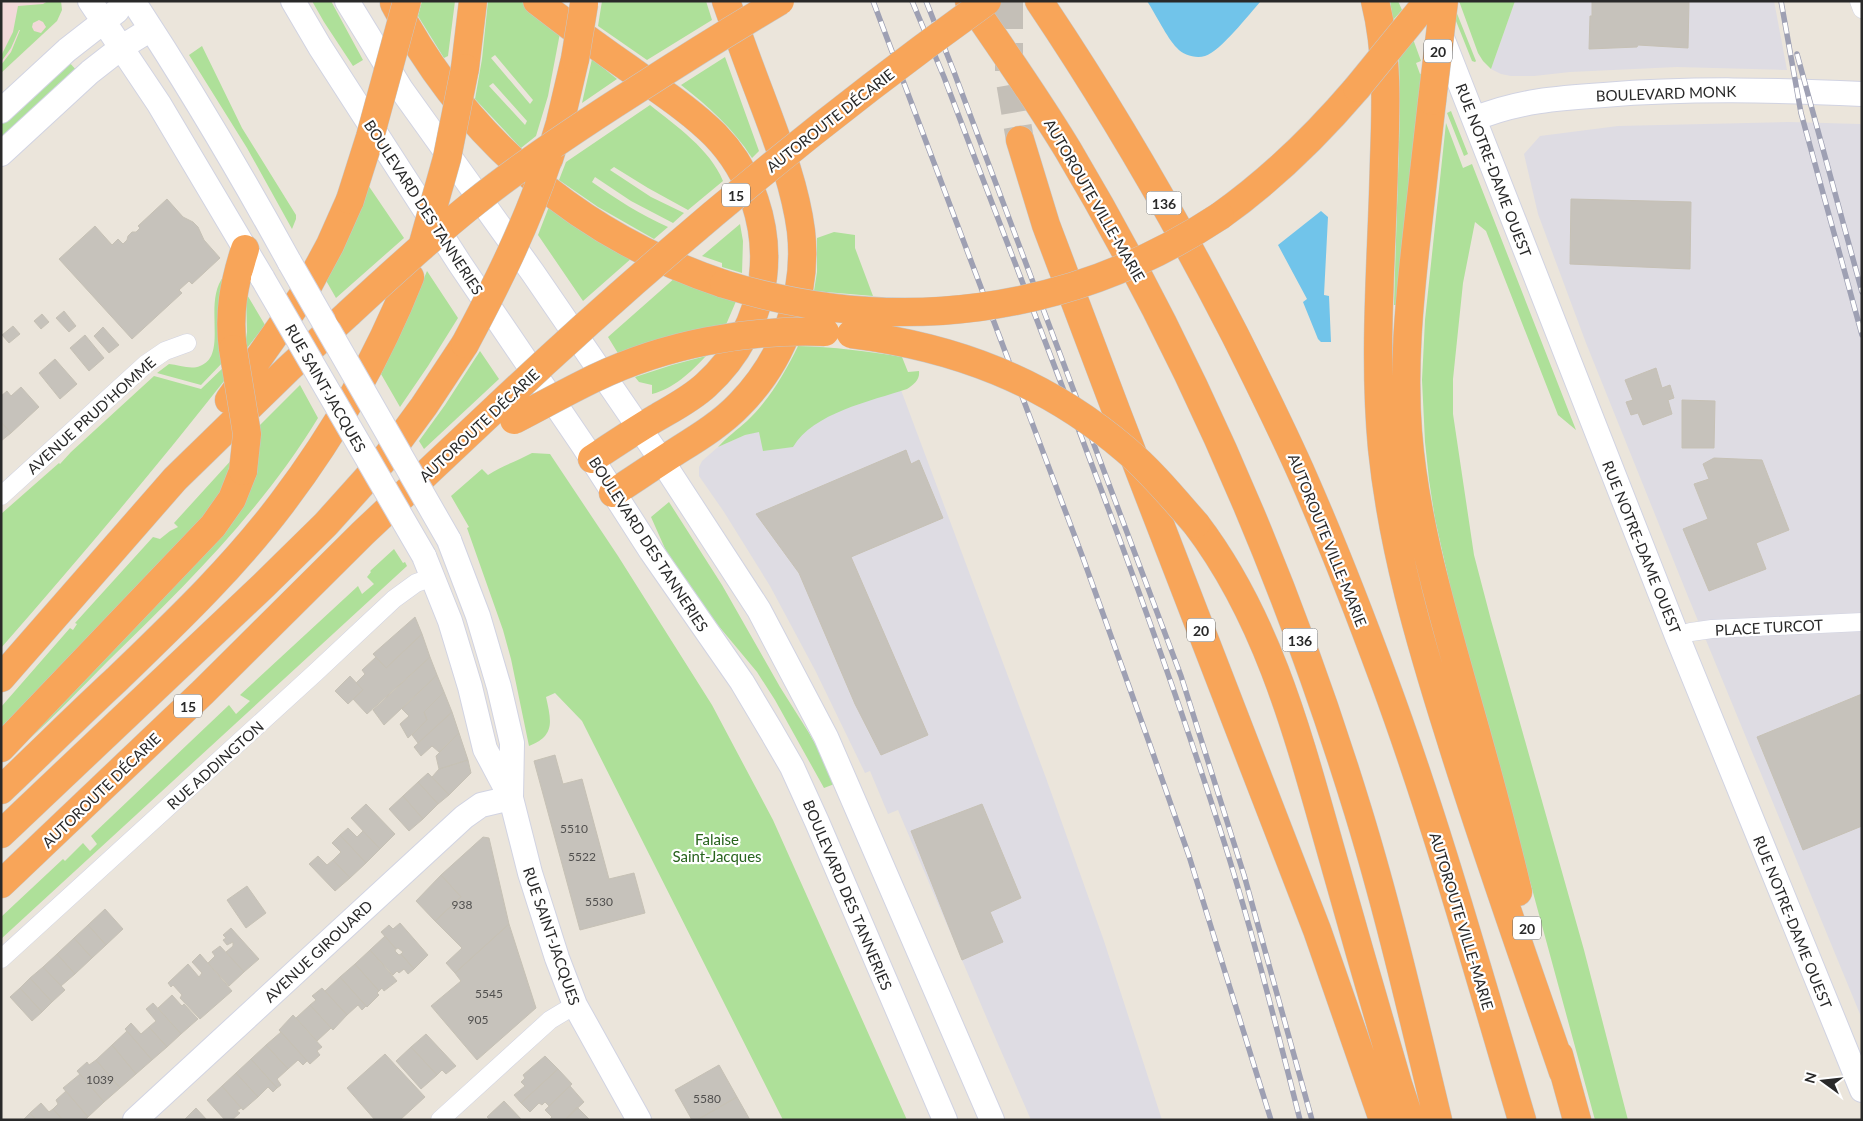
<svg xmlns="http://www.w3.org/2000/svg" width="1863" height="1121" viewBox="0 0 1863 1121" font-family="Lato,sans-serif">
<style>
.industrial{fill:#dedce3}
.medical{fill:#f2d9d9}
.green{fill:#aee099;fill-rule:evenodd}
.water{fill:#71c4ea}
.building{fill:#c6c2bb;stroke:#c6c1b5}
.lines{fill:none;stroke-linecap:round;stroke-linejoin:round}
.highway-tunnel{stroke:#c4bfb7;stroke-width:28;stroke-dasharray:28 14;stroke-linecap:butt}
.street-casing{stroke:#d1d3e2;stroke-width:19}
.secondary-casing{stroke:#d1d3e2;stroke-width:26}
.highway-casing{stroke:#c7c7c7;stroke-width:29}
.street{stroke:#fff;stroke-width:18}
.secondary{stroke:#fff;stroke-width:24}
.highway{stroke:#f8a559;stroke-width:28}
.rail-casing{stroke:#9ea0b3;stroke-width:5.5}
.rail{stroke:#fff;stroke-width:4;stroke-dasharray:11;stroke-linecap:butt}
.secondary-bridge-casing{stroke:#d1d3e2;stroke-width:26;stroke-linecap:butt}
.highway-bridge-casing{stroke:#c7c7c7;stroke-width:29;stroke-linecap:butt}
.secondary-bridge{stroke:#fff;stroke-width:24}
.highway-bridge{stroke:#f8a559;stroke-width:28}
.labels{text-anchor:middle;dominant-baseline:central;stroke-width:4.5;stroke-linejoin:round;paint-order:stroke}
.number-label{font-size:12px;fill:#504f4e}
.shield{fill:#fff;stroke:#696969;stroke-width:1}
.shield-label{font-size:14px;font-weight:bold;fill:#292929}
.street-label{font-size:15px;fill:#292929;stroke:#fff}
.park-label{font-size:15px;fill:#27631c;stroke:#fff}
</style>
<rect width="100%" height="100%" fill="#ebe5db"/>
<path class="industrial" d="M1515,1H1774L1787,70L1677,67L1570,72L1534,76H1511L1501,74L1491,69Z
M1789,122L1860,124L1862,126V1019L1687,594L1586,343L1538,214L1524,154L1540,136L1618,126Z
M898,382L1046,778L1104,941L1162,1120H1031L991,1028L898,810L888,814L870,771L865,773L816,672L770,586L724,512L699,476V467L702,461L718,447L745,435Z"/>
<path class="medical" d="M1,1H61L62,10L57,21L1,73Z"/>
<path class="green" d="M48,1H61L62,10L57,21L1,73V65L11,52L20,30H19L11,48L1,62V56L13,32L18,6L43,4ZM39,20L43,22L46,27L41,33L34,31L32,27L33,23Z
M312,1H331L363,60L353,66L324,22Z
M422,1H455L448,56L444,58L418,16Z
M488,1H521L560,33L548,96L536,136L521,148L475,99L482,59ZM495,55L533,100L530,104L491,58ZM493,83L527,121L525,125L489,86Z
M602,1H706L712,20L647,60L598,26Z
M1390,1H1398L1402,10L1393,20Z
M1448,1H1452L1476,61L1475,62L1472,61Z
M1459,1H1515L1491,69L1483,61L1478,53Z
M1413,39L1421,61L1416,63L1420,74L1427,72L1401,305H1394L1400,110L1399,56Z
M202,46L242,128L296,215V219L292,229L247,148L189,55Z
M725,57L759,151L752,158C733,128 708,106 681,85Z
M592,59L617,79L582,103Z
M68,61L78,72L1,142V123Z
M650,105C676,126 710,149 723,181L688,210L648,188L614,167L610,170L651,197L684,213L673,223L631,201L595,177L592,182C616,199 641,215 668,227L654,239L598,207L559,180L566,162Z
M1451,111L1468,154L1464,156L1447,113Z
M1446,123L1463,168L1472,164L1576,430L1558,415L1486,231L1475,222L1463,283L1453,379V414L1474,555L1491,620L1584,950L1628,1120H1595L1453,599L1435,519L1429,480L1425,442L1422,380L1425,320Z
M366,182L404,238L336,298L324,277Z
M550,204L633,257L583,301L538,235Z
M740,224L743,241L742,273L722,267V263L702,256Z
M834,232L855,235V248L873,296L814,291L817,272V238Z
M427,271L458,318L428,366L400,407L381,374L405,324Z
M224,276L225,360L201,385L157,373L169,364C179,365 191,370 200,366C229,356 202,302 224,276Z
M676,277L737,299L725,327L619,355L608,337Z
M246,293L265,325L244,352L247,332Z
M798,346C833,347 868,351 902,357L908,372L919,371C920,380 914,384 907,389C871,401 813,413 793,447L763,451L759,432L745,435L718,447C727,437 737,430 747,421C769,400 785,373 798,346Z
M480,351L499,379L424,449L419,441L445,405Z
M706,356C691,372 673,389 652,394V385L639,382L635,377L672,365Z
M226,365L228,376C155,469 79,559 1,648V514L59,463L60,464L71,452L154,376L201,389Z
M300,385L318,418C262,510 185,586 108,661C81,688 55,716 27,741L181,573L256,429Z
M532,453L550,454L618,556L712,705L773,820L907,1120H783L582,721L555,693L546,697C551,720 556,736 529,746L511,659L503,630L467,528L469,527L451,496L482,469L488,475C502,466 517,461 532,453Z
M235,456L221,497L1,733V707L70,628L73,630L77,624L75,623L153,537L160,539L170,531L178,527L174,523Z
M669,502L722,585L780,687L809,733L837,783L824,788L775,700L757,672L707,612L667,553L651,517Z
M394,549L403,563L405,562L407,566L1,939V917L63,859L65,861L83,843L90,851L97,844L91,836L229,705L236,714L250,701L240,695L358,586L362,594L374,584L367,577L371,572L370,571Z"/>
<path class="water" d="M1147,1H1261C1249,14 1221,51 1205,56C1196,59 1183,55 1177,48C1167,38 1155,13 1147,1Z
M1321,211L1328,217L1324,295L1329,296L1331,342H1321L1318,339L1303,302L1307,299L1278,245Z"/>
<path class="building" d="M1592,1H1689L1688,48L1638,45L1637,47L1589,49L1590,16H1592Z
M167,199L183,217L193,222L198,227L204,240L220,258L192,284L189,281L179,290L182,293L132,339L59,259L95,226L112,245L118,239L123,244L127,240L128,236L132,232H136L140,228L138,226Z
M1571,199L1691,202L1690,269L1570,264Z
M64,311L76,326L69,332L56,318Z
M42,314L49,322L41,329L34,321Z
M13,326L20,334L9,343L2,335Z
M103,327L119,345L109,353L94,336Z
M85,335L104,358L89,371L70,348Z
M55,359L77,384L60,399L39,373Z
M1656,368L1662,388L1670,385L1674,398L1668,400L1672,414L1643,425L1638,413L1631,415L1626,402L1633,400L1625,380Z
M21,387L39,407L11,433L1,422V396L7,391L11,396Z
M1682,400L1715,401L1714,448H1682Z
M1,422L11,433L1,441Z
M906,450L911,464L919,460L943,518L851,557L928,735L881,755L855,704L799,573L756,514Z
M1714,458L1762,460L1789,530L1756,543L1766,569L1709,591L1683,529L1708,519L1694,484L1709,479L1703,464Z
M415,617L422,634L386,668L373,654Z
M422,634L430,657L367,714L353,699L363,690L356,683L365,674L362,670L376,657L386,668Z
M430,657L437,675L384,725L373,710Z
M437,675L444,692L424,712L427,720L408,738L400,724L409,716L402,709Z
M350,676L363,690L348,704L335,691Z
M444,692L452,712L418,743L412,735L427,720L424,712Z
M1862,694V826L1803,850L1757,737Z
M452,712L459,733L439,752L432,746L421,756L414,747Z
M459,733L468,760L439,769L436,756Z
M555,755L563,784L582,779L609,879L634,873L645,913L580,930L534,761Z
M468,760L471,773L449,795L432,777L439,769Z
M428,773L449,795L438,804L418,782Z
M418,782L438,804L423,819L403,796Z
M403,796L423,819L409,831L389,809Z
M366,804L395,834L380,849L351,818Z
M982,804L1021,898L990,912L1003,942L962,960L911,831Z
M348,828L357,837L363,831L380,849L366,863L340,835Z
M340,835L366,863L350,878L333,860L341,852L332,843Z
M483,837L489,838L509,924L455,973L446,963L462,948L435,921L461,897L441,875Z
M318,856L327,865L333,860L350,878L335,891L309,864Z
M441,875L461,897L435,921L416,901Z
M247,886L266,913L246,928L227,900Z
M105,909L123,929L106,945L88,925Z
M400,923L428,955L414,969L401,954L403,952L398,948L396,949L381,932L389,925L393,929Z
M509,924L536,1008L477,1060L431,1006L461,981L455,973Z
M88,925L106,945L92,958L74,938Z
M231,928L259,959L244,972L226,952L233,946V942L227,945L223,940L226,938L223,935Z
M385,936L396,949L395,951L399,955L401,954L414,969L408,974L404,969L399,973L397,971L393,975L370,950Z
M74,938L92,958L75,974L57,954Z
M220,946L244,972L229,986L208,963L215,956L212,952Z
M370,950L397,981L384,991L382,988L379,991L355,964Z
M57,954L75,974L61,986L43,967Z
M200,954L232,991L200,1019L180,998L182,995L173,985L171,987L168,983L188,964L199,977L202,973L192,962Z
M355,964L379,991L377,993L379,995L367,1007L340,977Z
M43,967L65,990L52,1002L30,978Z
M340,977L366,1006L362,1010L358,1005L347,1015L325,991Z
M30,978L52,1002L42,1012L20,988Z
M20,988L42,1012L32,1021L10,997Z
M322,988L347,1015L333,1030L310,1005L316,1000L312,996Z
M172,995L182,1006L184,1004L198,1019L181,1034L158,1008Z
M153,1003L181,1034L167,1047L149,1027L156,1021L146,1009Z
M310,1005L331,1028L317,1041L296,1018Z
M293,1015L322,1047L317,1051L320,1055L310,1064L279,1030Z
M131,1023L141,1034L149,1027L167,1047L152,1060L125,1029Z
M127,1031L152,1060L136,1074L112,1045Z
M281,1032L307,1061L303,1065L298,1060L288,1069L266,1045Z
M426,1034L456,1066L446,1074L442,1070L437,1075L411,1047Z
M112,1045L136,1074L120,1088L96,1060Z
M266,1045L288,1069L277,1079L281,1085L277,1088L251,1059Z
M411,1047L437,1075L421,1089L396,1061Z
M385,1054L425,1097L400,1120H375L347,1088Z
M545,1056L558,1069L521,1103L514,1095L525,1086L521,1082L525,1078L523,1075Z
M251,1059L277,1088L273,1092L268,1087L258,1097L236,1073Z
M96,1060L120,1088L104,1102L77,1071L87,1062L89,1065Z
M719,1065L737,1097L697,1120H692L675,1090Z
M558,1069L572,1084L549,1106L545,1102L542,1105L539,1103L530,1112L521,1103Z
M236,1073L258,1097L243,1110L222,1086Z
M80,1074L104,1102L88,1117L63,1088Z
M222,1086L241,1108L237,1111L240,1113L232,1120H225L207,1100Z
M570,1086L584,1102L565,1120H549L552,1117L545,1110Z
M66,1091L88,1117L85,1120H63L53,1109L58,1104L56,1100Z
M737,1097L750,1120H697Z
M504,1101L522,1120H490L487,1117Z
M41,1103L49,1112L53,1109L63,1120H36L30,1113Z
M577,1107L590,1120H565Z
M196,1108L207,1120H184Z
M30,1113L36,1120H23Z"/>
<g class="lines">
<path class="highway-tunnel" d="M1009,1V76L1020,140"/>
<defs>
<path id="street" d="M1859,1L1862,9
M1,496L146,364L165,351L187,343
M1677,636L1691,632L1712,629L1862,622
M1,959L315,673L394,599L416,583L433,577
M440,1120L550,1020L575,1005"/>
<path id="secondary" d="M90,1L159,104L263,279
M133,1C189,86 241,174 290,263
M293,1L320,47L460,264L583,445L651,551L742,682L770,729L792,767L817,822L945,1120
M347,1L401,89L533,273L662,461L759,610L826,737L992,1120
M1439,30L1677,636L1862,1090
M1,111L67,50L117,11
M1474,119C1517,101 1558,98 1604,95C1690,88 1776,90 1862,94
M1,154L90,72L122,47L151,29
M449,540L478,616L499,687L512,743L511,798L530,873L557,958L575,1005L639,1120
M424,556L450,621L470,687L485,749L510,796
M135,1120L464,817L481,805L511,798"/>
<path id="highway" d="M537,1C568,25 599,48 631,70C660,91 690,110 715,135C751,172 769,226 763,277C757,319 737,357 706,385C691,399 673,408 656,418C634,431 613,445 592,459
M969,1C1003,50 1037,99 1068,150C1191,357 1287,580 1358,811C1389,912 1413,1017 1438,1120
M1039,1C1111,108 1176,220 1235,335C1259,383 1283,431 1304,479C1333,545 1359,612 1384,680C1437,824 1478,972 1522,1120
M1375,1C1388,53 1386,108 1384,161C1382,256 1373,352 1382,448C1392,547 1420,642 1450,737C1485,850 1525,961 1563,1072
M394,3C464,138 579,236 724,284
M465,68L473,1
M1432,101C1427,148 1421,195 1416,242C1409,305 1403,369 1408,432C1415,521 1441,607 1465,693C1484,759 1502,825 1518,892
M1020,140L1046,225L1117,413L1317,930L1383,1120
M549,159L560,123L575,59
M1220,216C1272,179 1316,136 1357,88
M233,349C228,314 234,283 245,249
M229,400L303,295L330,245L350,200
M613,493C636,478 658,463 680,449C701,436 723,422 740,404C784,359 808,294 801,231C795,184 776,137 760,94C748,63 737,32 726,1
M1196,524C1269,620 1299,738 1331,851C1353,929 1375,1006 1398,1084L1410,1120
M1,678L175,479L288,369L349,313
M1,748L213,526L232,499L243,471
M1,790C39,754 77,716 116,680C174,624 233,568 282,503C335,433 378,358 410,277
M1,834L264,585L326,524L388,455L424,406L465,344
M1,884L203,692L363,533L499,405
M1559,1055L1577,1120"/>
</defs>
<use href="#street" class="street-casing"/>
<use href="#secondary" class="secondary-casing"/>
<use href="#highway" class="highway-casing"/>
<use href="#street" class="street"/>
<use href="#secondary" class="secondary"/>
<use href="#highway" class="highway"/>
<defs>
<path id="rail" d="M873,1L1083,558L1150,745L1189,856L1271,1120
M912,1L944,77C1038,326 1138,573 1219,826C1250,922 1275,1021 1300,1120
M926,1L954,72L1181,676L1244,875L1312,1120
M1781,1L1801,113L1862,335
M1797,54L1862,292"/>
</defs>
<use href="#rail" class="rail-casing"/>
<use href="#rail" class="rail"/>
<defs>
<path id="secondary-bridge" d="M290,263L449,540
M263,279L424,556"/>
<path id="highway-bridge" d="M575,59L584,4
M1357,88L1428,1
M1432,101L1444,1
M350,200L370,137L407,1
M422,247L447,158L465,68
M724,284C895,337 1070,315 1220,216
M349,313C390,275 430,238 474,203C525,162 580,126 635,91C683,60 731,30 780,1
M851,334C955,347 1045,381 1126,450C1152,472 1174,499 1196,524
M465,344C497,284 526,226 548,160
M233,349L247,434L243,471
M499,405C653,260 815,124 987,1
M514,420C541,406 568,391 595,378C666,344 747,329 825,332"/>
</defs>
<use href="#secondary-bridge" class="secondary-bridge-casing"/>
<use href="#highway-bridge" class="highway-bridge-casing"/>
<use href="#secondary-bridge" class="secondary-bridge"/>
<use href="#highway-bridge" class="highway-bridge"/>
</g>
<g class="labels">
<g class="number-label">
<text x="574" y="828">5510</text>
<text x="582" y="856">5522</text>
<text x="599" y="901">5530</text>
<text x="462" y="904">938</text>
<text x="489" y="993">5545</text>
<text x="478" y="1019">905</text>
<text x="100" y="1079">1039</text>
<text x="707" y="1098">5580</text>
</g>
<g class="shield">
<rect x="1424" y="39.5" width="28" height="23" rx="4"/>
<rect x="722" y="183.5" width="28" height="23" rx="4"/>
<rect x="1146.5" y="191.5" width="35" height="23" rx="4"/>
<rect x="1187" y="618.5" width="28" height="23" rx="4"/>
<rect x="1282.5" y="628.5" width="35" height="23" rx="4"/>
<rect x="174" y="694.5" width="28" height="23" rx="4"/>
<rect x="1513" y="916.5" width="28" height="23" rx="4"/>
</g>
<g class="shield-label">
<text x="1438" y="51">20</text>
<text x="736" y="195">15</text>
<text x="1164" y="203">136</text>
<text x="1201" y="630">20</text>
<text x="1300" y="640">136</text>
<text x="188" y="706">15</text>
<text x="1527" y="928">20</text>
</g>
<g class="street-label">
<text transform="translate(1666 93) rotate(-2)">BOULEVARD MONK</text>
<text transform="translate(830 120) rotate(-38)">AUTOROUTE DÉCARIE</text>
<text transform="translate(1494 170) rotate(69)">RUE NOTRE-DAME OUEST</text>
<text transform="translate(1095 200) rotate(60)">AUTOROUTE VILLE-MARIE</text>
<text transform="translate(424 207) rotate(57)">BOULEVARD DES TANNERIES</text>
<text transform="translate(326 388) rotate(60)">RUE SAINT-JACQUES</text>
<text transform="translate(91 415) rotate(-42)">AVENUE PRUD'HOMME</text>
<text transform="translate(479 425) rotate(-43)">AUTOROUTE DÉCARIE</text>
<text transform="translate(1328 540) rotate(68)">AUTOROUTE VILLE-MARIE</text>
<text transform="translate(649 544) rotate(57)">BOULEVARD DES TANNERIES</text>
<text transform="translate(1642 547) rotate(68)">RUE NOTRE-DAME OUEST</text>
<text transform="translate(1769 627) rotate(-3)">PLACE TURCOT</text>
<text transform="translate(215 765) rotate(-42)">RUE ADDINGTON</text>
<text transform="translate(101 790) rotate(-44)">AUTOROUTE DÉCARIE</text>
<text transform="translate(848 895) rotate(67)">BOULEVARD DES TANNERIES</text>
<text transform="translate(1462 921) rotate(73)">AUTOROUTE VILLE-MARIE</text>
<text transform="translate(1793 922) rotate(68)">RUE NOTRE-DAME OUEST</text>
<text transform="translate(552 936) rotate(71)">RUE SAINT-JACQUES</text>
<text transform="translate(318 951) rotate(-43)">AVENUE GIROUARD</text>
</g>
<g class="park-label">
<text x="717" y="839">Falaise<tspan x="717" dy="17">Saint-Jacques</tspan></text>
</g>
</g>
<rect width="1863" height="1121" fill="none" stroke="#292929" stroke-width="5"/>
<g transform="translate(1823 1081) rotate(285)" stroke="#ffffff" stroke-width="4" paint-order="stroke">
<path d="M0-4L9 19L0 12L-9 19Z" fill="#292929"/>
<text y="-8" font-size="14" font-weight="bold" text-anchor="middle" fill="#292929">N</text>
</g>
</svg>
